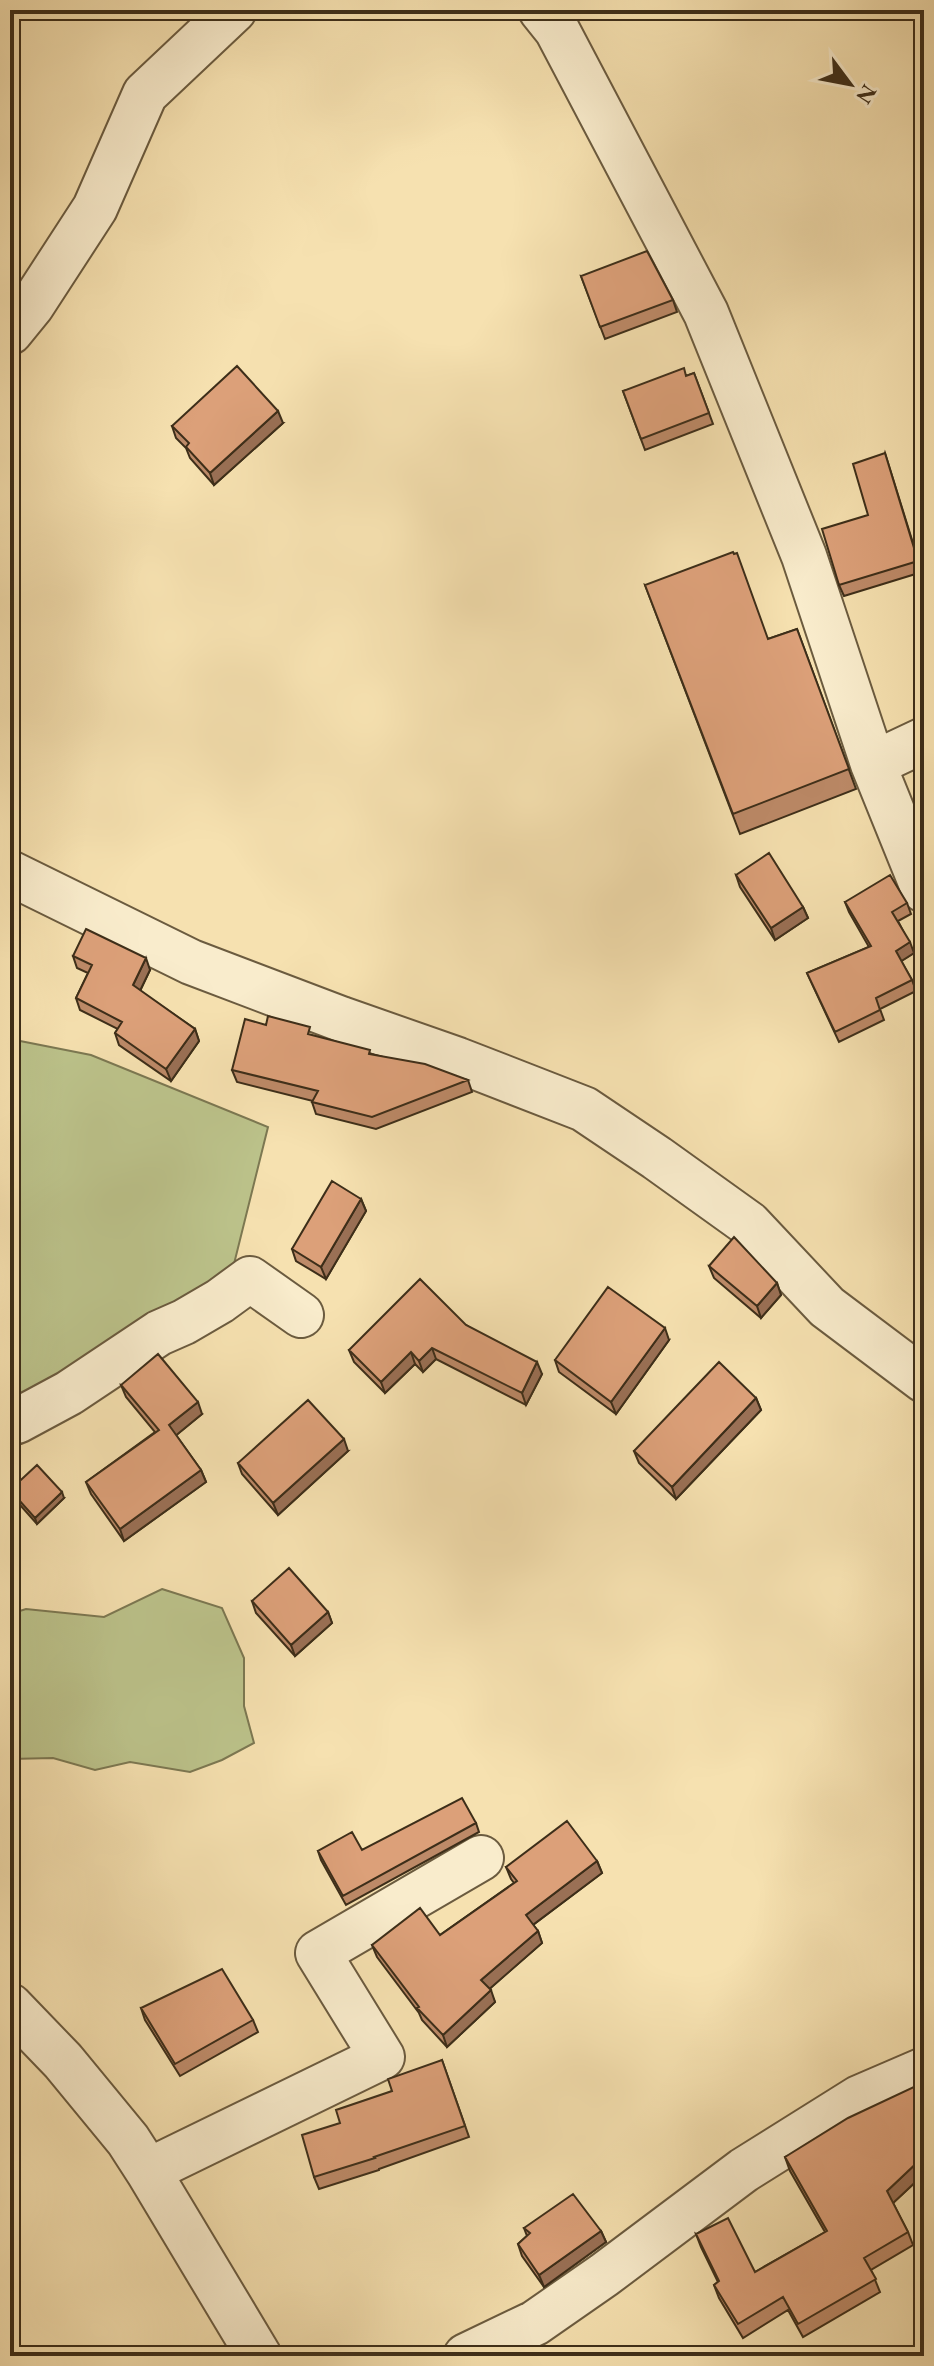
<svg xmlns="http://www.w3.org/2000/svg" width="934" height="2366" viewBox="0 0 934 2366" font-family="'EB Garamond',serif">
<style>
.green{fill:#bcc38b;stroke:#7c7852;stroke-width:2}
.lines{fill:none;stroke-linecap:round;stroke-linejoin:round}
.minor-casing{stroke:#6b5b3f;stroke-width:48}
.minor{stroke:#f9eccc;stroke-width:44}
.wall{fill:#bd8a68;stroke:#3d2e19;stroke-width:2}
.shaded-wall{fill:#9a7055;stroke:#3d2e19;stroke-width:2}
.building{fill:#dca079;stroke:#3d2e19;stroke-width:2}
</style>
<rect width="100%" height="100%" fill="#f6e1b0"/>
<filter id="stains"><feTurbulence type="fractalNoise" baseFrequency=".0025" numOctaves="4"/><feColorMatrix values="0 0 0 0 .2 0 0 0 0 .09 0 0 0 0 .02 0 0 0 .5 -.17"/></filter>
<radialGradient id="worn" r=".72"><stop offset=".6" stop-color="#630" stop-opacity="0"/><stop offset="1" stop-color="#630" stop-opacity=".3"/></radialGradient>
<path class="green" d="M10,1039L91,1055L268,1127L232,1272L10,1405Z
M162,1589L222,1608L244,1658V1706L254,1743L222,1760L190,1772L130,1762L95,1770L53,1758L10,1759V1614L26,1609L104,1617Z"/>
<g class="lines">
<defs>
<path id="minor" d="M541,10L557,30L706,313L804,556L873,764L924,890
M10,332L32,305L95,208L145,94L234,10
M873,764L924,740
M10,873L191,962L341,1019L458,1060L584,1109L657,1158L749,1224L827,1307L924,1380
M10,1417L17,1421L69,1393L159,1333L184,1322L220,1301L250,1279L301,1315
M10,2006L63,2061L128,2140L148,2171L259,2356
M148,2171L382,2057L318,1953L481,1858
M466,2356L535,2323L604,2275L744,2170L859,2098L924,2070"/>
</defs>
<use href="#minor" class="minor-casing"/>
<use href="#minor" class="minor"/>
</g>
<path class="wall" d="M581,276L673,300L677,312L605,339Z
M694,373L713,424L645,450L623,391L686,376Z
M283,423L214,485L190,458L186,448L176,438L172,426Z
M885,453L922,572L844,596L839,585L868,515Z
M645,585L768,639L797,629L856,789L740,834Z
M736,875L803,907L808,918L775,940L740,887Z
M845,902L907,903L911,914L898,921L914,953L901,961L912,980L916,991L880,1009L884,1020L839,1042L807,973L869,947L849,912Z
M73,956L150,970L140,991L195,1029L199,1041L171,1081L119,1045L115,1033L118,1029L80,1010L76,998L88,973L77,968Z
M313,1036L372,1054L468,1080L472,1092L376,1129L316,1114L312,1102L313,1101L237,1082L232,1070Z
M361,1199L366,1211L326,1279L296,1261L292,1249Z
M709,1266L777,1283L781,1295L761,1318L714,1278Z
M466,1325L542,1374L526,1405L436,1359L423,1372L415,1364L385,1393L354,1362L349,1350Z
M669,1340L616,1414L559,1372L555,1360Z
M121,1385L202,1414L176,1435L201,1470L206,1482L124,1541L91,1494L86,1482L155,1432L126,1397Z
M756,1398L761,1410L676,1499L639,1463L634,1451Z
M348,1451L278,1515L242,1474L238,1463Z
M10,1491L64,1498L37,1524L12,1496Z
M252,1601L328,1612L332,1623L295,1656L256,1613Z
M476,1823L479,1832L346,1905L321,1860L318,1851L362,1850Z
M597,1861L602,1873L533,1925L538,1931L542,1943L489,1989L495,2002L447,2047L422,2020L419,2013L377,1957L372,1945L440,1935L514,1883L511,1879L506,1867Z
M141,2008L253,2020L258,2032L180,2076L145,2020Z
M442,2060L469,2137L379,2169V2170L319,2189L314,2177L340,2123Z
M924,2097V2174L893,2203L908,2232L913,2245L871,2270L880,2292L803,2337L788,2310L743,2338L719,2298L714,2285L718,2282L701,2247L696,2234L755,2272L825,2232L790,2171L785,2157Z
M524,2228L601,2231L606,2242L544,2287L522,2256L518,2244L527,2236Z"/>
<path class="shaded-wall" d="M278,411L283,423L214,485L210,473Z
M803,907L808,918L775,940L771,928Z
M910,942L914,953L900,962L896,951Z
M146,958L150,970L137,997L133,985Z
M195,1029L199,1041L171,1081L166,1069Z
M361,1199L366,1211L326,1279L321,1267Z
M777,1283L781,1295L761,1318L757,1306Z
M665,1328L669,1340L616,1414L611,1402Z
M432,1348L436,1359L423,1372L419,1361Z
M411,1352L415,1364L385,1393L381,1382Z
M537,1362L542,1374L526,1405L522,1393Z
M756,1398L761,1410L676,1499L672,1487Z
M198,1402L202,1414L174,1437L169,1425Z
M344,1439L348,1451L278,1515L273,1503Z
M201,1470L206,1482L124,1541L120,1529Z
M62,1492L64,1498L37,1524L35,1518Z
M328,1612L332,1623L295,1656L291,1645Z
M597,1861L602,1873L530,1927L526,1915Z
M538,1931L542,1943L486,1992L481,1980Z
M491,1990L495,2002L447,2047L443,2035Z
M924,2156V2174L892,2204L887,2191Z
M601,2231L606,2242L544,2287L539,2275Z"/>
<path class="building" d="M647,251L673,300L600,327L581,276Z
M237,366L278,411L210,473L186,447L189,443L172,426Z
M684,368L686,376L694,373L709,413L641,439L623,391Z
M885,453L918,561L839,585L822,529L868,515L853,464Z
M733,552L734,554L737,553L768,639L797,629L849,769L733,814L645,585Z
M769,853L803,907L771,928L736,875Z
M890,875L907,903L892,912L910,942L896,951L912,980L876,998L880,1010L835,1032L807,973L871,946L845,902Z
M86,929L146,958L133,985L195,1029L166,1069L115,1033L122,1022L76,998L92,965L73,956Z
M268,1016L310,1027L308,1034L370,1050L369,1054L425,1064L468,1080L372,1117L312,1102L318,1091L232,1070L245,1019L266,1025Z
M332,1181L361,1199L321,1267L292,1249Z
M734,1237L777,1283L757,1306L709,1266Z
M420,1279L466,1325L537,1362L522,1393L432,1348L419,1361L411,1352L381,1382L349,1350Z
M608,1287L665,1328L611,1402L555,1360Z
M158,1354L198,1402L169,1425L201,1470L120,1529L86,1482L159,1430L121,1385Z
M719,1362L756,1398L672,1487L634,1451Z
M308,1400L344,1439L273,1503L238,1463Z
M37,1465L62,1492L35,1518L10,1490Z
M289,1568L328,1612L291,1645L252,1601Z
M462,1798L476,1823L343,1896L318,1851L352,1832L362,1850Z
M567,1821L597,1861L526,1915L538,1931L481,1980L491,1990L443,2035L417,2008L419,2007L372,1945L420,1908L440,1935L517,1881L506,1867Z
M222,1969L253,2020L175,2064L141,2008Z
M442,2060L465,2126L374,2157L375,2158L314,2177L302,2135L340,2123L336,2110L392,2091L388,2079Z
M918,2085L924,2097V2156L887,2191L908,2232L864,2258L876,2279L798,2324L783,2297L738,2324L714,2285L719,2281L696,2234L728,2218L755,2272L827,2231L785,2157L848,2118Z
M573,2194L601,2231L539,2275L518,2244L530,2233L524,2228Z"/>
<rect width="934" height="2366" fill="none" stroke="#f6e1b0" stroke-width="40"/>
<rect x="12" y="12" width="910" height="2342" fill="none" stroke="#3d2e19" stroke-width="4"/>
<rect x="20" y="20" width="894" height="2326" fill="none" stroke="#3d2e19" stroke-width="2"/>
<g transform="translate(850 84) rotate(122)" stroke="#f9eccc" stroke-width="6" paint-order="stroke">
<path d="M0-6L14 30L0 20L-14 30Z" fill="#3d2e19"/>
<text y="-12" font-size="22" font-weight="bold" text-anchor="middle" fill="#3d2e19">N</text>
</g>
<rect width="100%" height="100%" filter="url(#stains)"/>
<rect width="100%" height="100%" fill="url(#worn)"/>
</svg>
